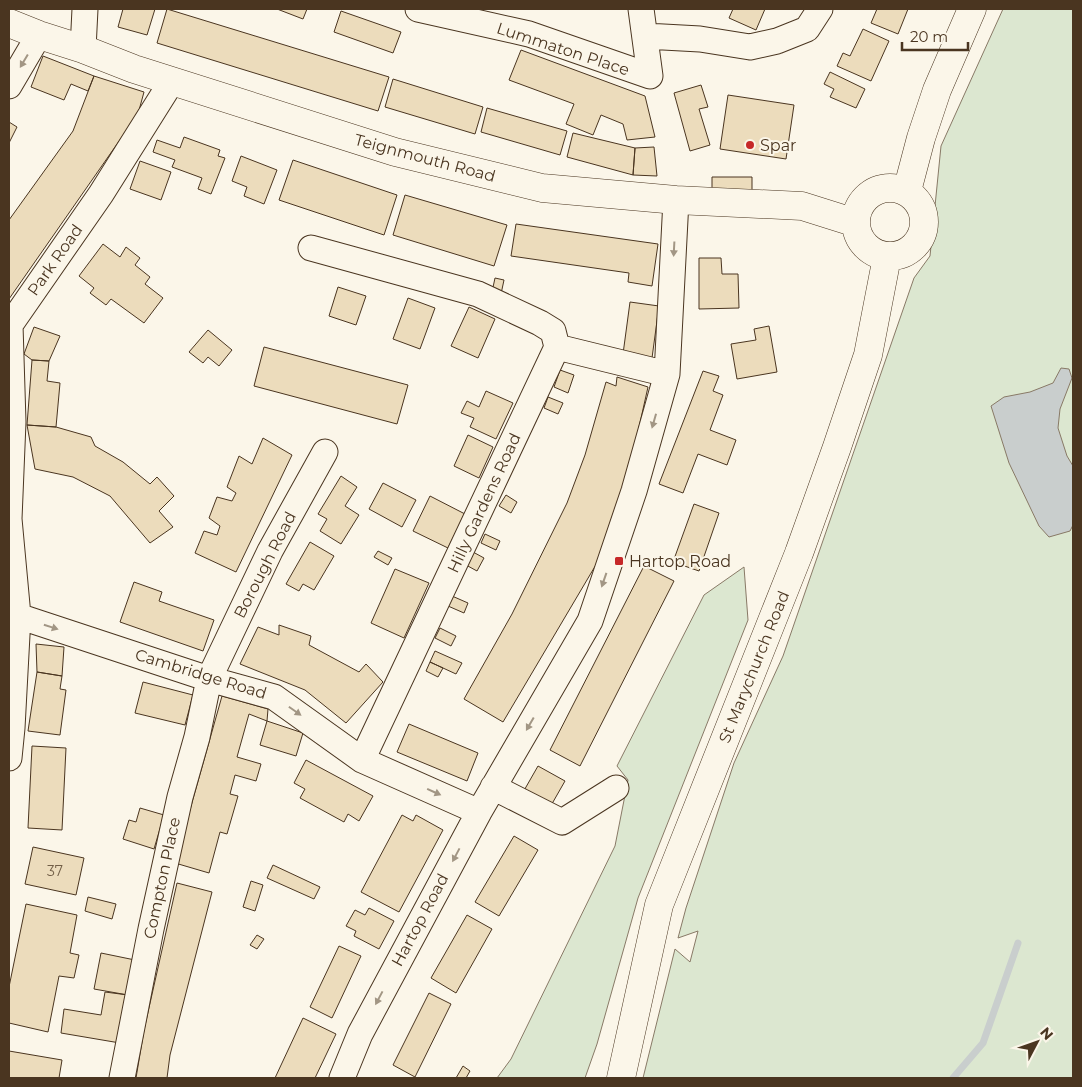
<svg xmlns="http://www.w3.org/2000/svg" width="1082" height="1087" viewBox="0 0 1082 1087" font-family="Montserrat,sans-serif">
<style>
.green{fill:#dce7d0;stroke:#887966}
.water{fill:#c9cecd;stroke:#887966}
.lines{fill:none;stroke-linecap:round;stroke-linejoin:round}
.stream{stroke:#c9cecd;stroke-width:7}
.building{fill:#ecdcbc;stroke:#4a3520}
.minor-casing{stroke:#4a3520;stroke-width:27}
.major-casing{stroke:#4a3520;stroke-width:29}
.minor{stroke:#fbf6e9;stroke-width:25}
.major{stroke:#fbf6e9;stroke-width:28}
.oneway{fill:#a29684}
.poi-dot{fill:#c62828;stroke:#fbf6e9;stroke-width:2}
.labels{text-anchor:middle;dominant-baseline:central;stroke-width:4;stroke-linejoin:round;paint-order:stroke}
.number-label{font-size:14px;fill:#725f47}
.street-label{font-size:16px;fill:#4a3520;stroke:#fbf6e9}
.poi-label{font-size:16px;fill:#4a3520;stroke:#fbf6e9;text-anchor:start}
</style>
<rect width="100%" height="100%" fill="#fbf6e9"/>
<path class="green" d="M1003,9H1073V1078H643L675,949L690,962L698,931L678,938L686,908L734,763L783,656L914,278L930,256L941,146Z
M744,567L748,620L638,898L597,1044L585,1078H497L511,1059L615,846L628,780L617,766L704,595Z"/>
<path class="water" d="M1061,368L1069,369L1072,378L1060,409L1058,428L1067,456L1073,466V525L1070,531L1049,537L1039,526L1009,463L991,406L1004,397L1030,392L1053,383Z"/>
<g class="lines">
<path class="stream" d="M953,1078L983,1043L1018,943"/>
</g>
<path class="building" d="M123,9H155L147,35L118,27Z
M167,9L389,77L378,111L157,43Z
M277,9H307L303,19Z
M733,9H765L756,30L729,18Z
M877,9H908L898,34L871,23Z
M341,11L401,32L393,53L334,32Z
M863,29L889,41L871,81L837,66L843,53L850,56Z
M521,50L645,96L655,137L627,140L623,124L601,115L593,135L566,124L574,104L509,80Z
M43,56L94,76L88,91L71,84L64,100L31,87Z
M830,72L865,89L856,108L830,97L834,89L824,84Z
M94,76L144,92L138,114L9,299V220L73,131Z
M393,79L483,107L475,134L385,107Z
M701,85L708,107L699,109L710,145L690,151L674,93Z
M728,95L794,105L786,159L720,149Z
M487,108L567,131L560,155L481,132Z
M9,122L17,127L9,143Z
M573,133L635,148L633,175L567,157Z
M184,137L220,150L218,156L225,158L211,194L198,189L202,178L172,167L175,160L153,152L157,140L180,148Z
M654,147L657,176L633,175L635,148Z
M241,156L277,170L264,204L244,196L247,187L232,181Z
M293,160L397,195L384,235L279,200Z
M140,161L171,172L161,200L130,189Z
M712,177H752V200L712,199Z
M405,195L507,225L494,266L393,235Z
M516,224L658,244L652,286L628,282L629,273L511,256Z
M103,244L120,257L126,247L140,258L135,265L150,277L145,284L163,298L144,323L111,299L106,305L90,293L94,288L79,276Z
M699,258H721L722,274H738L739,308L699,309Z
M495,278L504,280L501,294L492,292Z
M338,287L366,296L356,325L329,316Z
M408,298L435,308L420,349L393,339Z
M630,302L659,306L652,358L623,354Z
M469,307L495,319L478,358L451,346Z
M769,326L777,372L737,379L731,344L756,340L754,329Z
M34,327L60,336L49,361L32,360L24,354Z
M208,330L232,350L219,366L208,357L203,363L189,352Z
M264,347L408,385L397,424L254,386Z
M32,360L49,361L47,381L60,383L56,427L27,425Z
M560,370L574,375L568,393L554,387Z
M703,371L719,376L713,391L723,395L710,430L736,440L727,465L698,454L683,493L659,484Z
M617,377L648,387L626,485L597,563L503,722L464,699L512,614L567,503L585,455L606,382L616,386Z
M486,391L513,403L496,439L470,427L474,418L461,413L467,401L479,407Z
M548,397L563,403L558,414L544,408Z
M27,425L56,427L91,437L95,446L123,462L150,484L157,477L174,496L159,511L173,527L150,543L110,496L73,477L35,469Z
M468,435L493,447L479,478L454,466Z
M263,438L292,455L236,572L195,553L204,531L217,535L220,526L209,518L217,497L232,501L236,493L227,487L239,456L252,464Z
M341,476L357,487L345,506L359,515L341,544L320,531L327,519L318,514Z
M383,483L416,500L402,527L369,509Z
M506,495L517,502L511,513L499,506Z
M430,496L465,514L448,548L413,531Z
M694,504L719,513L699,571L673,562Z
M485,534L500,541L496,550L481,543Z
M310,542L334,556L314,590L303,584L299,591L286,584Z
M378,551L392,558L388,565L374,557Z
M473,552L484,558L477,571L466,565Z
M644,566L674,581L580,766L550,750Z
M395,569L429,583L404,638L371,623Z
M134,582L162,592L159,601L214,620L203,651L120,622Z
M452,596L468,603L464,613L448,606Z
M279,625L311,636L309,645L359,672L366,664L383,682L346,723L305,690L240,664L258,627L279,635Z
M440,628L456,636L451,646L435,638Z
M36,644L64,647L62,676L37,672Z
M435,651L462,663L456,674L430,662Z
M430,662L443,668L438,677L426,671Z
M37,672L62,676L60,689L66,690L60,735L28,731Z
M143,682L193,695L185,725L135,713Z
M222,696L268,709L267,721L249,714L237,757L261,764L256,781L235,775L230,794L238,796L227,834L220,832L209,873L175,863Z
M267,721L303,733L296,756L260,745Z
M409,724L478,753L467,781L397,752Z
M32,746L66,748L62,830L28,828Z
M306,760L373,796L359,821L348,814L344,822L300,798L305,789L294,783Z
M538,766L565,781L549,809L522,794Z
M140,808L164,815L154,849L123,839L129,820L136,822Z
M402,815L413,821L416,815L443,830L399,912L361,892Z
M514,836L538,850L499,916L475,902Z
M33,847L84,858L76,895L25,884Z
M273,865L320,887L314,899L267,878Z
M251,881L263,885L255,911L243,907Z
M177,883L212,892L170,1055L167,1078H136L144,1030Z
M88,897L116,904L112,919L85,911Z
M26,904L77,915L70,953L79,955L74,978L59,976L48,1032L9,1023V987Z
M369,908L394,921L379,949L354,936L356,931L346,926L355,910L365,915Z
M467,915L492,929L456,993L431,978Z
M257,935L264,939L257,949L250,945Z
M339,946L361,956L332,1018L310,1007Z
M101,953L135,960L128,995L94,989Z
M105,992L128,995L120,1043L61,1033L64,1009L101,1015Z
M429,993L451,1004L415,1077L393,1065Z
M303,1018L336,1034L315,1078H275Z
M9,1051L62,1060L59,1078H9Z
M463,1066L470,1071L466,1078H456Z"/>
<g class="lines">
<defs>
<path id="minor" d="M418,9L529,34L650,76L641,9
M645,36L700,39L750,47L777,41L807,29L820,9
M83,49L85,9
M9,86L39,35
M311,248L478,294L540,323L553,331L557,347
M557,347L667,374
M18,616L209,679L274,697L362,760L479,812
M9,758L12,728L18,616L9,519L13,422L10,325L101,194L172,81
M362,760L557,347
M493,787L562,822L616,788
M122,1078L151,929L180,797L197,737L209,679L270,551L325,452
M342,1078L360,1034L479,812L590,621L634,491L667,374L676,200"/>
<path id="major" d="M9,23L39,35L83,49L134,69L395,152L542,188L676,200L802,206L856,223
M856 222a34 34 0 1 1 68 0a34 34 0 1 1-68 0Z
M907,191L921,138L937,90L972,9
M621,1078L659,905L799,553L837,447L868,355L887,257"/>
</defs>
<use href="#minor" class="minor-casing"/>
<use href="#major" class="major-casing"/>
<use href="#minor" class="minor"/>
<use href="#major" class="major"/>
</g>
<defs><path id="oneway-solid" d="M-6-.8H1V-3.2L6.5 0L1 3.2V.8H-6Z" transform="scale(1.25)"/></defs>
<g class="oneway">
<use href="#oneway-solid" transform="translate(24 61) rotate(121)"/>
<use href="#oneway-solid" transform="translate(674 249) rotate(93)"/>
<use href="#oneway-solid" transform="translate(654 421) rotate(106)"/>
<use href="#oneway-solid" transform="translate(604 580) rotate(109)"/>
<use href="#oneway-solid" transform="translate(51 627) rotate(18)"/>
<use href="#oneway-solid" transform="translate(295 711) rotate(35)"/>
<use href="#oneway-solid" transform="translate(530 724) rotate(120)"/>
<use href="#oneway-solid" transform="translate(434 792) rotate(24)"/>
<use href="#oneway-solid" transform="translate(456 855) rotate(118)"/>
<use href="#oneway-solid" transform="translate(379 998) rotate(118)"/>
</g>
<g class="poi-dot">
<circle cx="750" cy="145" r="5"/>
<rect x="614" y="556" width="10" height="10" rx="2.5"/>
</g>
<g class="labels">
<g class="number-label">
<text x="55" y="871">37</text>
</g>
<g class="street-label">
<text transform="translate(563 49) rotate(18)">Lummaton Place</text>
<text transform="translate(425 158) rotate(15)">Teignmouth Road</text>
<text transform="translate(55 260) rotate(-55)">Park Road</text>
<text transform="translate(484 503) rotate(-65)">Hilly Gardens Road</text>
<text transform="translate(265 565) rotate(-63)">Borough Road</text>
<text transform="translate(754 667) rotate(-68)">St Marychurch Road</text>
<text transform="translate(201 674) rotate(17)">Cambridge Road</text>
<text transform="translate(162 878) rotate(-78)">Compton Place</text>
<text transform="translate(420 920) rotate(-62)">Hartop Road</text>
</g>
<g class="poi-label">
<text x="760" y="145">Spar</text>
<text x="629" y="561">Hartop Road</text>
</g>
</g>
<rect width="1082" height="1087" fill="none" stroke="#4a3520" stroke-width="20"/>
<g transform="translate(1037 1042) rotate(49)" stroke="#fbf6e9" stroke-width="4" paint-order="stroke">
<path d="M0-4L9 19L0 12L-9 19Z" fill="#4a3520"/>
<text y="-8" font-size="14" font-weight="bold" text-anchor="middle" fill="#4a3520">N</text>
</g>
<path d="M902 42v8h66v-8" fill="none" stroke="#4a3520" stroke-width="2.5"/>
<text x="910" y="42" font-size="15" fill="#4a3520" stroke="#fbf6e9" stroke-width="4" paint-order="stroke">20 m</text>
</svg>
